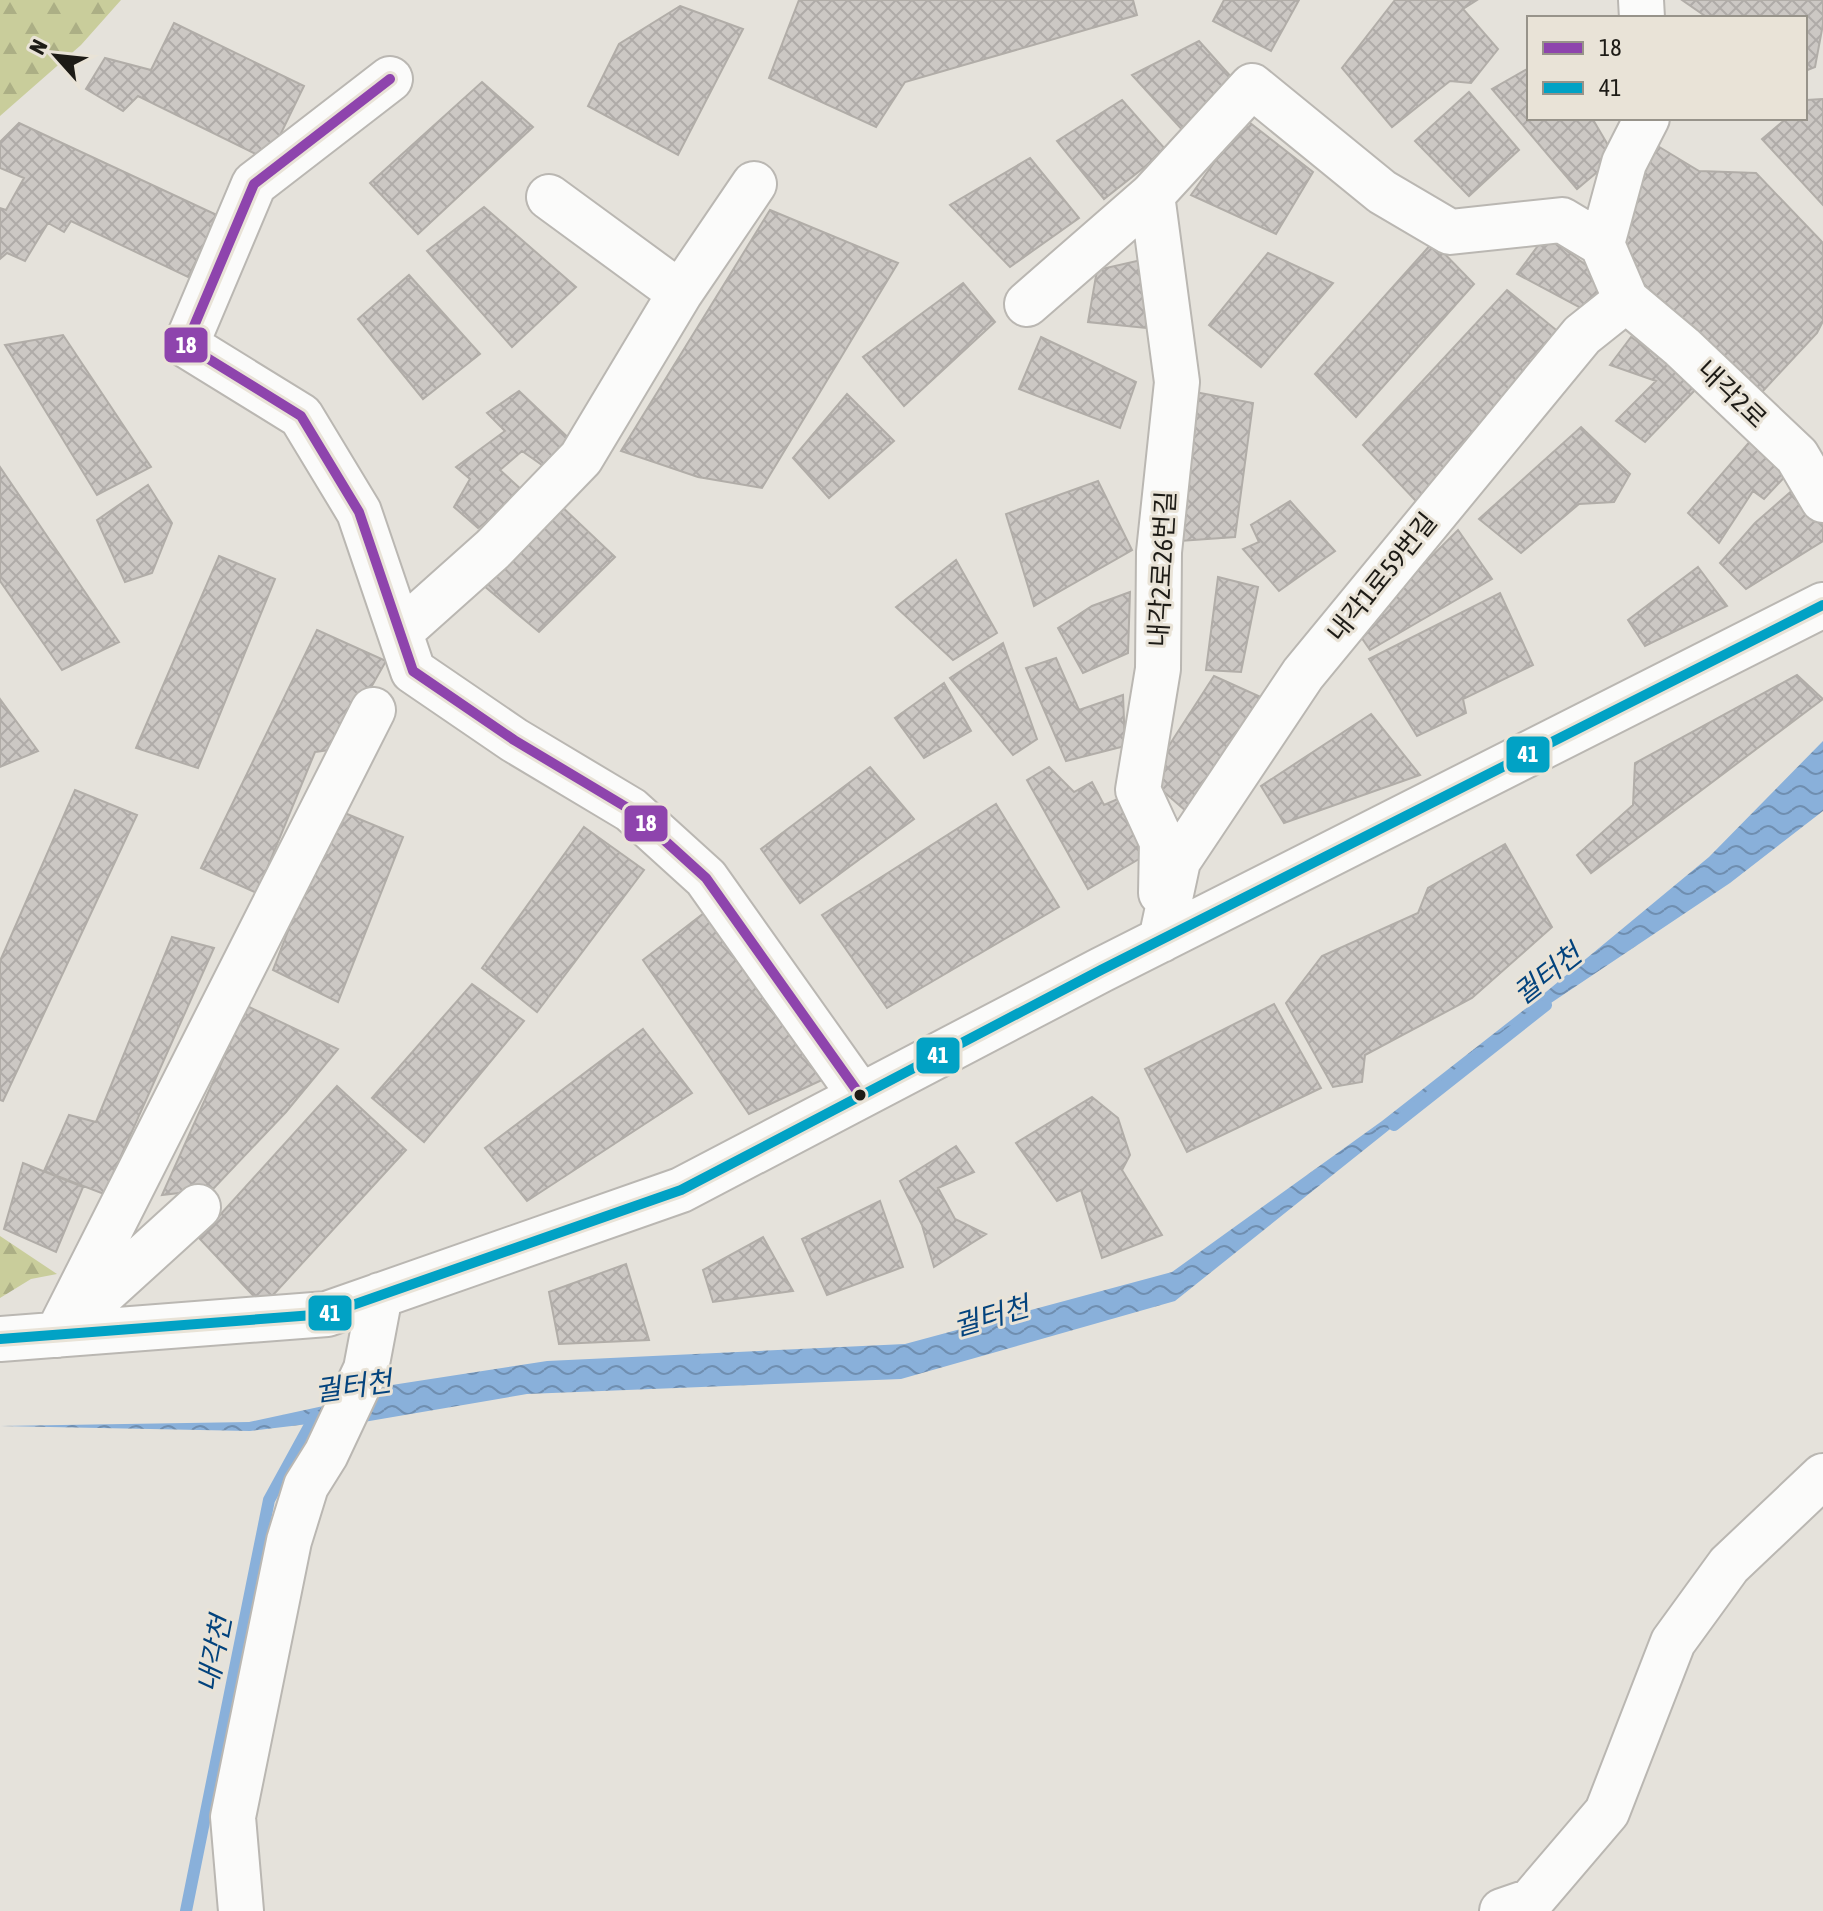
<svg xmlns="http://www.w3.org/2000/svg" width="1823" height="1911" viewBox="0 0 1823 1911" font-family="'Asap Condensed','Noto Sans KR',sans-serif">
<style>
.forest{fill:url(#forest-firs)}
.water{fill:url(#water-waves)}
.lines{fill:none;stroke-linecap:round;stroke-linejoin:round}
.stream{stroke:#89b0da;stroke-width:12}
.building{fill:url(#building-cross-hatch);stroke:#b1ada8;stroke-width:2}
.street-casing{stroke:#bab7b2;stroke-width:48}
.street{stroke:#fbfbfa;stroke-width:44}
.bus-1-casing{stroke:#e9e3d7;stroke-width:16}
.bus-2-casing{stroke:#e9e3d7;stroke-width:16}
.bus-1{stroke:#8e44ad;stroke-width:10}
.bus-2{stroke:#01a2c5;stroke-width:10}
.bus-dot{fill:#1d1b16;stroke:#e9e3d7;stroke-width:3}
.labels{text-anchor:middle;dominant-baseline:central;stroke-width:6;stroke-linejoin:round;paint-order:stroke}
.street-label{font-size:26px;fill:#1d1b16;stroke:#e9e3d7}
.water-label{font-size:28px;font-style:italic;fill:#03437d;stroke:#e9e3d7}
.line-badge{stroke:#e9e3d7;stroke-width:3}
.badge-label{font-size:22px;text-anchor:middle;font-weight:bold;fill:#fff}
</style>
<defs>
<pattern id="forest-firs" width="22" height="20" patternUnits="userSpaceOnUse" patternTransform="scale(2)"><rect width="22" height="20" fill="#c9cd9b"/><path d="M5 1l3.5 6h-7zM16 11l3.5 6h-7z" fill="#acaf85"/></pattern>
<pattern id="water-waves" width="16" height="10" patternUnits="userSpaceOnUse" patternTransform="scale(2)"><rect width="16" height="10" fill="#89b0da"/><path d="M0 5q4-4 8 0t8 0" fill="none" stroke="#6f8eb0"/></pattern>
<pattern id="building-cross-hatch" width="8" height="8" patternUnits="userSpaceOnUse" patternTransform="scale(2)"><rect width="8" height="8" fill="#ccc8c4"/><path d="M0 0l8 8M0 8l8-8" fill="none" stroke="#afaba8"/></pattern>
</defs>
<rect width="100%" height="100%" fill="#e5e2db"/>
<path class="forest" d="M0,0H121L81,45L0,116Z
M0,1236L57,1274L31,1279L0,1298Z"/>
<path class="water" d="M1823,741V811L1730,883L1533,1015L1175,1301L901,1379L527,1394L352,1424L366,1389L547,1361L905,1344L1172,1272L1382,1121L1529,1006L1709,857Z
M328,1405L325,1422L250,1431L0,1426L249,1422Z"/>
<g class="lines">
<path class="stream" d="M1394,1125L1546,1005
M186,1911L269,1500L315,1416"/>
</g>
<path class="building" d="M799,0H1133L1137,15L905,82L876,127L769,78Z
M1224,0H1299L1271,51L1213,21Z
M1395,0H1477L1463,9L1498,49L1471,83L1450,81L1392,127L1342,68Z
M1682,0H1823V24L1815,67L1805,71V18H1708Z
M680,6L743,29L678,155L588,106L619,44Z
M174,23L304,86L268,160L138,96L123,111L86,89L105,58L151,70Z
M1199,41L1241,88L1185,133L1132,75Z
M1529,68V118H1592L1615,157L1577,189L1492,89Z
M482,82L533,127L418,234L370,183Z
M1469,92L1519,150L1469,196L1415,141Z
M1823,99V205L1762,139L1787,118H1805L1807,100Z
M1122,100L1166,150L1104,199L1057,141Z
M1245,119L1313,172L1276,234L1191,195Z
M19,123L219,216L188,277L71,221L64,232L48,223L25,261L7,253L0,259V208L6,210L24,178L0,168V142Z
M1656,145L1699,171L1756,173L1823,243V321L1817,333L1761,393L1635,287L1619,232Z
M1030,158L1079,218L1010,267L950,205Z
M484,207L576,287L512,347L427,251Z
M770,210L898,263L762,488L698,477L621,451Z
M1546,235L1611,284L1592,314L1517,274Z
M1433,242L1474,284L1356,417L1315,374Z
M1268,253L1333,283L1261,367L1209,325Z
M1150,258L1146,328L1088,322L1097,270Z
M409,275L480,354L423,399L358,319Z
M963,283L995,322L904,406L863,357Z
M1507,290L1566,338L1416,501L1363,445Z
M63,335L151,467L97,495L5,345Z
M1041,337L1136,382L1120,428L1019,389Z
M1631,337L1700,385L1645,442L1616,421L1656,381L1610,365Z
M519,391L576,445L549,470L522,451L500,470L525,493L478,528L454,507L470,479L456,467L505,431L487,413Z
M1195,392L1253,403L1235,537L1180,541Z
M847,394L894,441L829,498L793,458Z
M1581,427L1630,474L1614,502L1579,504L1521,553L1479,519Z
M1753,438L1791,470L1764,499L1753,491L1719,543L1688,513Z
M0,467L119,642L62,670L0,581Z
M1098,481L1132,550L1034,606L1006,514Z
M1802,482L1823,527V541L1746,589L1720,563L1755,523Z
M148,485L172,523L152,573L125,582L97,520Z
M1290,501L1335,551L1279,591L1243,549L1259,542L1251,525Z
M559,504L615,557L539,632L484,586Z
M1458,530L1492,579L1370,650L1357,631Z
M219,556L275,579L198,768L136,748Z
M956,560L997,633L953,660L896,607Z
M1698,567L1727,606L1645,646L1628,620Z
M1218,577L1258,587L1241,672L1206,670Z
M1130,592L1128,653L1083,673L1058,628L1092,606Z
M1500,593L1533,665L1463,699L1466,713L1417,736L1369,659Z
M317,630L386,661L336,749L315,752L257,893L201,868Z
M1003,643L1037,739L1013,755L950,678Z
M1056,658L1079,710L1123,695L1125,746L1066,761L1026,668Z
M1797,675L1823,699L1591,873L1577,855L1633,805L1635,763Z
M1214,676L1274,703L1194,818L1148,778Z
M944,683L971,731L924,758L895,718Z
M0,699L38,751L0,767Z
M1371,714L1420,775L1284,823L1261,786Z
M870,767L914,819L800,903L761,849Z
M1049,767L1074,792L1092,782L1104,805L1127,795L1156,849L1088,889L1027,780Z
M75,790L137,815L3,1101L0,1100V961Z
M996,804L1059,907L887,1008L822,915Z
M335,809L403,837L338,1002L273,970Z
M584,827L644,870L537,1012L482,968Z
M1505,844L1552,927L1472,998L1365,1055L1362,1082L1333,1087L1286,1003L1322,956L1418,913L1428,888Z
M708,910L824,1079L749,1114L643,960Z
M172,937L214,948L104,1194L44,1171L69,1115L96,1122Z
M472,984L524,1021L424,1142L372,1098Z
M1274,1004L1321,1088L1187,1152L1145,1069Z
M247,1006L338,1049L286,1112L213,1189L162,1195Z
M643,1029L692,1093L527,1201L485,1148Z
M337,1086L406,1150L263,1306L199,1238Z
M1092,1097L1118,1118L1130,1155L1122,1170L1162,1235L1102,1258L1081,1190L1057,1201L1016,1143Z
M956,1146L974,1172L938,1188L955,1219L986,1234L934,1267L922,1225L900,1181Z
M23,1163L83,1187L56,1252L4,1229Z
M880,1201L903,1267L827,1295L802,1239Z
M763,1237L793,1291L713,1302L703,1270Z
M626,1264L649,1340L559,1344L549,1292Z"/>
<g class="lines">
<defs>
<path id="street" d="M1641,0L1642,18
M390,79L254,184L186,345L301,416L359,512L413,671L514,740L631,810L706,878L860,1095
M1152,195L1177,382L1159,552L1158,669L1138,790L1162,842L1161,893
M549,197L680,293
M1626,300L1682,347L1797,456L1823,500
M1027,304L1152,195L1252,86L1382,192L1450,232L1562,220L1602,244
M400,632L493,549L581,458L680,293L754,184
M1161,940L1178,861L1303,674L1582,335L1626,300L1602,244L1624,163L1647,118
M77,1317L198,1207
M57,1335L373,710
M0,1339L327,1314L681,1190L1101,970L1823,605
M241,1911L233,1817L289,1541L306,1486L326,1454L366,1369L380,1295
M1502,1911L1531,1901L1607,1812L1673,1642L1729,1565L1823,1476"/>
</defs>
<use href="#street" class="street-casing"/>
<use href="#street" class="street"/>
<defs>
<path id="bus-1" d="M390,79L254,184L186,345L301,416L359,512L413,671L514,740L631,810L706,878L860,1095"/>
<path id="bus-2" d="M0,1339L327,1314L681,1190L1101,970L1823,605"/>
</defs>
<use href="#bus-1" class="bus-1-casing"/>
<use href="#bus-2" class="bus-2-casing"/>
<use href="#bus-1" class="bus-1"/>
<use href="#bus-2" class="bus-2"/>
</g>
<circle class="bus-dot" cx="860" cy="1095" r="7"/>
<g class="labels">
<g class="street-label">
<text transform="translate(1732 394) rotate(44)">내각2로</text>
<text transform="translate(1162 569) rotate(-87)">내각2로26번길</text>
<text transform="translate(1382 577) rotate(-51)">내각1로59번길</text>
</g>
<g class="water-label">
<text transform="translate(1547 974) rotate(-38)">궐터천</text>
<text transform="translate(991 1316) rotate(-16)">궐터천</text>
<text transform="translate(353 1386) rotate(-8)">궐터천</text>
<text transform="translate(214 1654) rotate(-79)">내각천</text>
</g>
</g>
<g class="line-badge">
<rect x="163" y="326" width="46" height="38" rx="8" fill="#8e44ad"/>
<rect x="1505" y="735" width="46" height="39" rx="8" fill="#01a2c5"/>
<rect x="623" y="804" width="46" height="39" rx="8" fill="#8e44ad"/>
<rect x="915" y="1036" width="46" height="39" rx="8" fill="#01a2c5"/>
<rect x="307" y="1294" width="46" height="38" rx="8" fill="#01a2c5"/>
</g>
<g class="badge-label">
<text x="186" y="353">18</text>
<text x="1528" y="762">41</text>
<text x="646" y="831">18</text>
<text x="938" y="1063">41</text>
<text x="330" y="1321">41</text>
</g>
<rect x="1527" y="16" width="280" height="104" fill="#e9e3d7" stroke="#97938a" stroke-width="2"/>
<rect x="1543" y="42" width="40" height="12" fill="#8e44ad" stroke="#97938a" stroke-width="2"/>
<text x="1599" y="56" font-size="24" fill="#1d1b16">18</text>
<rect x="1543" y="82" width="40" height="12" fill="#01a2c5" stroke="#97938a" stroke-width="2"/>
<text x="1599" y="96" font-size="24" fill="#1d1b16">41</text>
<g transform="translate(56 56) rotate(297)" stroke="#e9e3d7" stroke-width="6" paint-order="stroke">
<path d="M0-6L14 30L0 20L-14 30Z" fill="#1d1b16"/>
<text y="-12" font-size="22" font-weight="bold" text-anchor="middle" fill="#1d1b16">N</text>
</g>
</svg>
